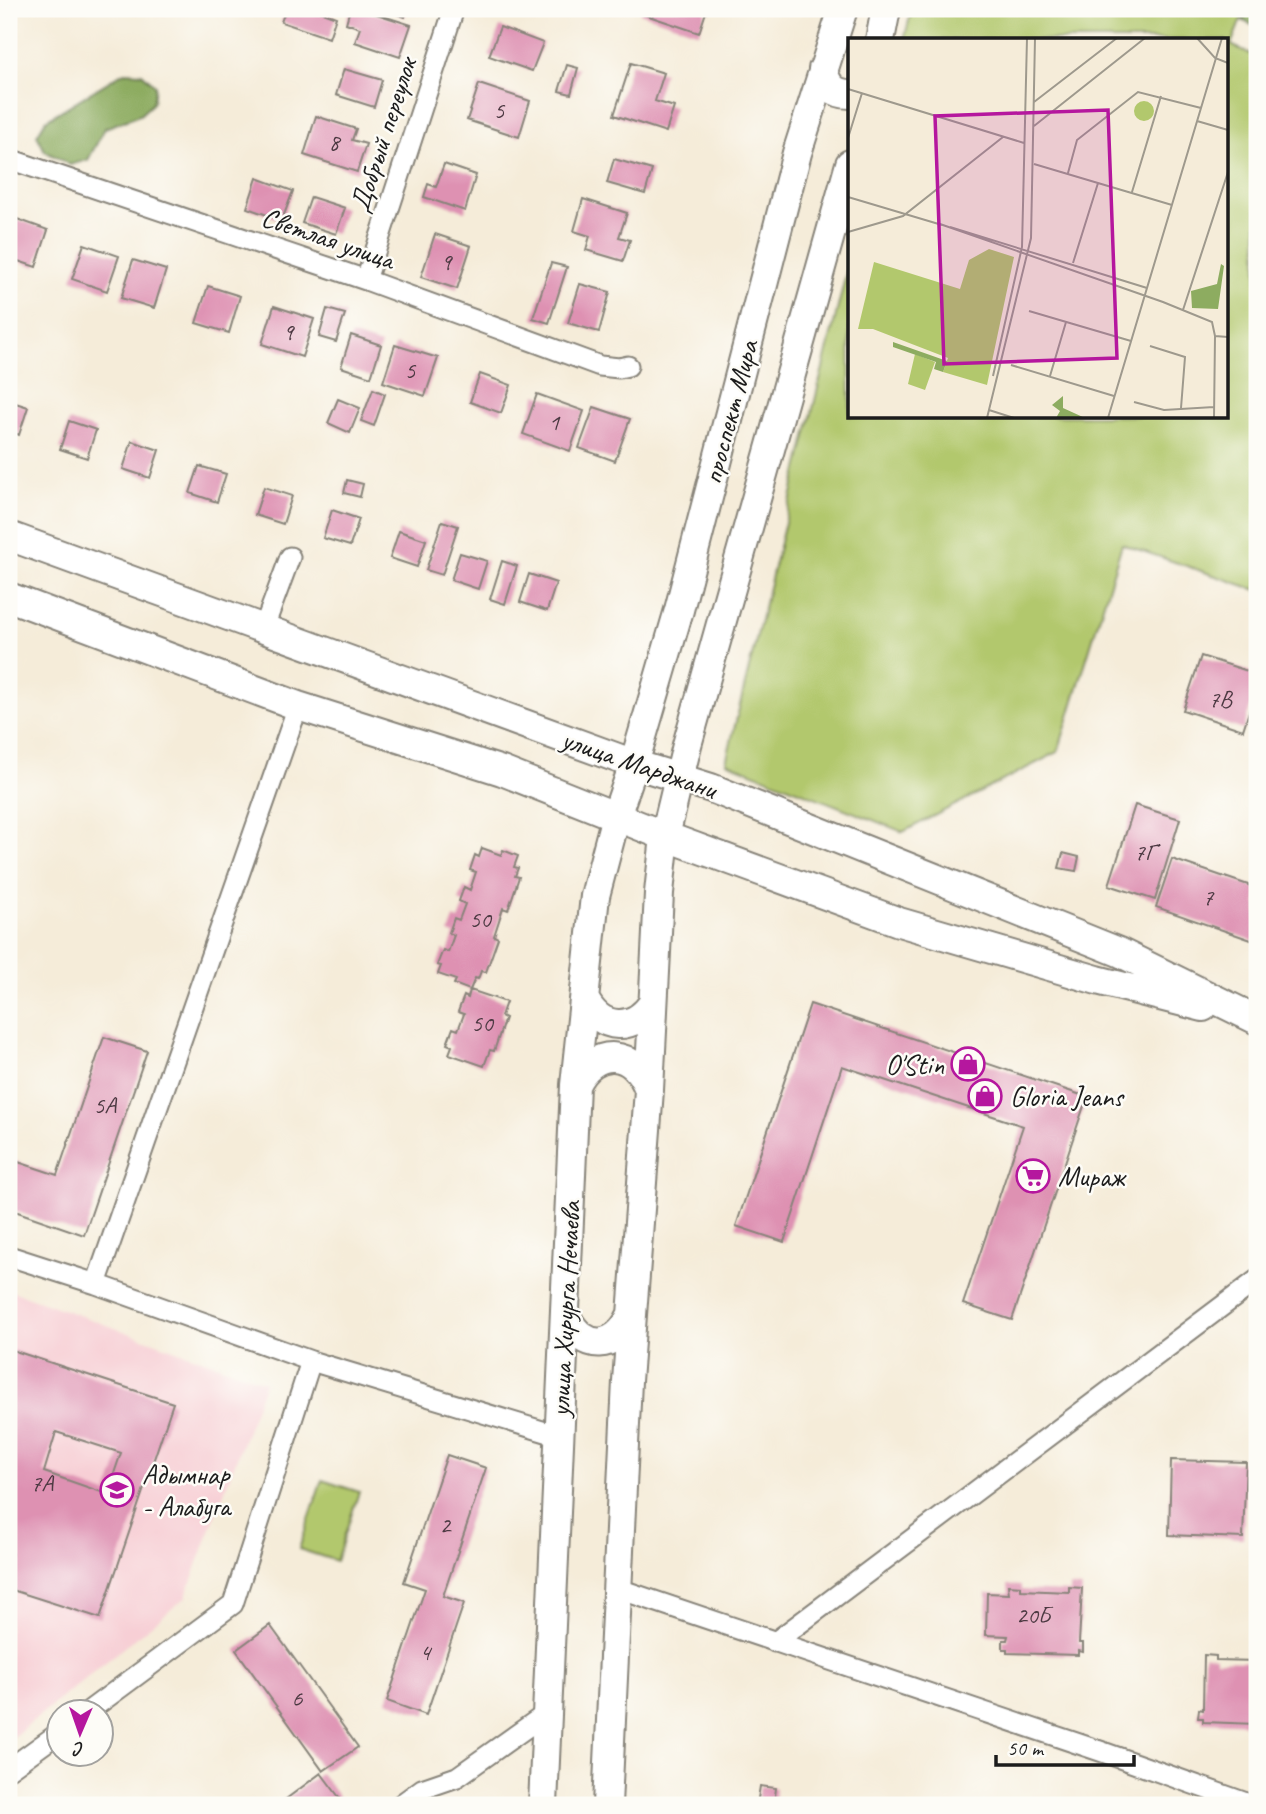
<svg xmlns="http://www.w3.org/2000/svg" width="1266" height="1814" viewBox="0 0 1266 1814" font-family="Caveat,sans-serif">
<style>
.built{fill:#f7cfd5}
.green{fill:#b2c86d;stroke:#677244;stroke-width:2}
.forest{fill:#8dac60;stroke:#54643e;stroke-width:2}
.building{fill:#de91b2;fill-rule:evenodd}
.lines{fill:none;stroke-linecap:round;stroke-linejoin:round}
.street-casing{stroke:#88847a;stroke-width:23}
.secondary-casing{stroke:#88847a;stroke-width:32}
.street{stroke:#fff;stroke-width:19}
.secondary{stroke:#fff;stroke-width:28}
.labels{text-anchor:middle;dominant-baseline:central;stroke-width:5;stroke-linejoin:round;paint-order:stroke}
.number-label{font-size:24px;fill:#4c3942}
.street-label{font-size:28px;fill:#1c1c1c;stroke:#fdfcf7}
.poi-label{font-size:28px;fill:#1c1c1c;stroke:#fdfcf7;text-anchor:start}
.inset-road{fill:none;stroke:#9e998d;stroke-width:2}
.view{fill:#b5179e;fill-opacity:0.15;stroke:#b5179e;stroke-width:3.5}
.inset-edge{fill:none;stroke:#1c1c1c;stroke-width:3.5}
</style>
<rect width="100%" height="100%" fill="#fdfcf7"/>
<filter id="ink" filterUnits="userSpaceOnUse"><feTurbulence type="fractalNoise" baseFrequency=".0143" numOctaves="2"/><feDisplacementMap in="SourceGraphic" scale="14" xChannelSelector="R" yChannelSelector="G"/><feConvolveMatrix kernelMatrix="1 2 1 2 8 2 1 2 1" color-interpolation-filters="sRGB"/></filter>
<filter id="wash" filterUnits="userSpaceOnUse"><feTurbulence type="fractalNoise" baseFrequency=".00686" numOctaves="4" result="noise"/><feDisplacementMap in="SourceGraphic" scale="28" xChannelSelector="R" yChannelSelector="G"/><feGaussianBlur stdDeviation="1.57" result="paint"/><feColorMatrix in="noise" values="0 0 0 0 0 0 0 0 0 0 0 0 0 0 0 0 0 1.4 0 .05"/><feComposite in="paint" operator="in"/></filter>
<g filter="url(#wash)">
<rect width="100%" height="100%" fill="#f5ecd9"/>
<path class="built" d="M9,1290L265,1382L185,1598L9,1740Z"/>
<path class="green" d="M912,9H1245L1231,45L1257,57V590L1122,544L1058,752L903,832L726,762L849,262L850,416H1226V40H904Z
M322,1480L359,1492L336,1561L299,1549Z"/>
<path class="forest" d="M1248,9H1257V27L1243,21Z
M124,72L142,73L155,85L153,103L140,115L105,128L88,160L70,165L45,151L37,135L46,120Z"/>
<g id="blocks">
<path class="building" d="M286,9H314L336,17L329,38L281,22Z
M350,9H361L411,25L400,57L355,42L360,28L346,23Z
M383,9H407L405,17Z
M641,9H707L699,33L640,13Z
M500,27L543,43L532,71L489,56Z
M631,63L664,73L655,101L674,107L666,132L614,115Z
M567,65L578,68L571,94L559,91Z
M344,69L382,80L374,107L336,95Z
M479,84L530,101L519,137L467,120Z
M316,116L356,129L352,140L366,144L357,172L304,155Z
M614,159L652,170L645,194L607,183Z
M444,164L476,175L465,211L424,197L428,184L436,187Z
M257,178L293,191L282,220L247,208Z
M311,197L345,208L336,234L302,223Z
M583,199L627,213L619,237L630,240L623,261L586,250L590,236L574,231Z
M17,219L48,230L36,267L9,258V244Z
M435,234L471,246L457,289L421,277Z
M84,244L119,256L107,291L72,279Z
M133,260L166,270L154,308L121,298Z
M551,263L567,267L549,323L533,318Z
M580,284L610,292L599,332L568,323Z
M208,286L240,296L229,333L196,323Z
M274,306L314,319L302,357L262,344Z
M327,309L345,314L336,342L319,337Z
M351,335L381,345L371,377L341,367Z
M395,345L438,358L425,396L383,382Z
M480,374L511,385L501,413L470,402Z
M373,389L385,394L374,426L361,421Z
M537,394L584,411L570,451L523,434Z
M338,399L360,408L350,433L328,423Z
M9,401L28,407L19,435L9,431Z
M594,407L630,419L615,461L579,448Z
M69,421L96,430L87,458L60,449Z
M132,441L159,450L150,478L123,469Z
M199,466L226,474L217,502L190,493Z
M347,480L363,484L360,497L344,493Z
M264,487L292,496L283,524L255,515Z
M332,510L359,519L350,546L323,538Z
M442,521L458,526L442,575L426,570Z
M399,531L426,540L417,567L390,558Z
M460,553L487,561L478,589L451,580Z
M502,561L517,566L505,604L490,599Z
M529,574L556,583L547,611L520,602Z
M1201,656L1257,674V687L1243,730L1183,710Z
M1135,805L1180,819L1155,900L1109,885Z
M482,848L501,855L503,850L518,856L514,867L518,868L515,876L519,877L508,910L503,908L494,936L498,938L486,972L481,971L478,979L475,978L470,990L506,1002L501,1016L505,1018L494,1051L490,1050L484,1066L449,1054L452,1046L447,1044L453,1028L458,1030L464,1014L458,1012L464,996L468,998L470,990L454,984L456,980L438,974L441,966L437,965L443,950L448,952L454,935L449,933L454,918L459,920L465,904L459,901L464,887L470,890L476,872L470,870L475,855L479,857Z
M1063,853L1079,857L1076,871L1059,868Z
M1172,859L1257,888V942L1156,907Z
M810,1004L1087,1097L1012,1320L963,1304L1023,1126L842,1066L784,1242L736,1226Z
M104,1037L147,1051L84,1235L9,1209V1159L57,1175Z
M9,1349L173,1403L100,1618L9,1589V1565L12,1552L9,1550ZM56,1432L121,1453L107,1494L44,1472Z
M447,1455L486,1468L443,1596L464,1603L426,1715L387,1701L425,1589L404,1582Z
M1171,1460L1246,1462L1243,1538L1169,1535Z
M1008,1585L1021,1586V1590L1069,1592V1587L1082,1588L1079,1643H1083V1652L1078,1651V1655L1007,1653V1649H1003V1640H1007L1008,1636L986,1635L987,1593L1009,1594Z
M270,1625L358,1747L323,1771L236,1650Z
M1204,1655L1216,1656V1660L1257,1661V1724L1203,1722V1718H1198L1199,1709L1203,1710Z
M321,1773L345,1805H278Z
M760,1786L776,1788L774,1805H757Z"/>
</g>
</g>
<g filter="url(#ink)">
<use href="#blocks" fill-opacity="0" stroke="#88847a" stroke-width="2"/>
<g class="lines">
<defs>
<path id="street" d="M9,159L366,280L600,366L619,368L628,366
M366,280L454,9
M263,630L290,557
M9,1256L96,1284L311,1361L559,1436
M96,1284L298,706
M616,1588L1100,1751L1252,1805
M775,1642L1257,1280
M86,1713L233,1604L311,1361
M9,1769L60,1732
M400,1805L422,1789L457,1777L547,1713"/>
<path id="secondary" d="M880,40L886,9
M823,69C826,84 833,94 850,94
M9,536L634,764L711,788L1119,952L1257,1020
M9,597L298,706L502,771L665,836L899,922L1097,980L1203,1007
M585,1000C601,1031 634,1032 653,1003
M575,1085C594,1046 635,1048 649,1090
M567,1318C584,1351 615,1351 631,1316
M543,1805L575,1085L595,896L616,816L634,764L679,610L797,153L843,9
M607,1805L627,1381L649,1090L659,893L665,836L687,745L850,164"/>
</defs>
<use href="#street" class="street-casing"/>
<use href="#secondary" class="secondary-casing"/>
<use href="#street" class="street"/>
<use href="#secondary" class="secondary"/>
</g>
</g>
<defs>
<symbol id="shop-ring" viewBox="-11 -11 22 22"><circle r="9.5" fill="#fdfcf7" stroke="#b5179e" stroke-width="1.5"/><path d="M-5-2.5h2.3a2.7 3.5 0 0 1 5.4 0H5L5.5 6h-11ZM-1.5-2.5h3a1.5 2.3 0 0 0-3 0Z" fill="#b5179e"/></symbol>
<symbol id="supermarket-ring" viewBox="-11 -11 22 22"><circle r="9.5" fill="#fdfcf7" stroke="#b5179e" stroke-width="1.5"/><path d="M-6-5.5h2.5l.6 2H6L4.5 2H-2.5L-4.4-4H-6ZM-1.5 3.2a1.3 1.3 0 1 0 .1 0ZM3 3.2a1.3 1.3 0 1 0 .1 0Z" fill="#b5179e"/></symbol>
<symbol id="school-ring" viewBox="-11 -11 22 22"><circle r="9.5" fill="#fdfcf7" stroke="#b5179e" stroke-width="1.5"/><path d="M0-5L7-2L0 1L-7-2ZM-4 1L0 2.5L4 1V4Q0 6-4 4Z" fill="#b5179e"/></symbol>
</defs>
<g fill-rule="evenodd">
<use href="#shop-ring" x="949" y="1045" width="38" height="38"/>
<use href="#shop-ring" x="966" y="1077" width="38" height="38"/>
<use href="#supermarket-ring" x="1014" y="1157" width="38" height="38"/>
<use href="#school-ring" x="98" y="1471" width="38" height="38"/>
</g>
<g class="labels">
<g class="number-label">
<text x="499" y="110">5</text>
<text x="334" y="142">8</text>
<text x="446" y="262">9</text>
<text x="288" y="332">9</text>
<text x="410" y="370">5</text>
<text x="554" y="422">1</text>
<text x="1220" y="699">7В</text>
<text x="1145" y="852">7Г</text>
<text x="1208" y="897">7</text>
<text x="480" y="919">50</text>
<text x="482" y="1023">50</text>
<text x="105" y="1105">5А</text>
<text x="42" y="1483">7А</text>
<text x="445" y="1525">2</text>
<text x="1033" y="1615">20Б</text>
<text x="425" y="1652">4</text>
<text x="297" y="1698">6</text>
</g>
<g class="street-label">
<text transform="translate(383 135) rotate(-72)">Добрый переулок</text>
<text transform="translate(328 238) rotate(19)">Светлая улица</text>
<text transform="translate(730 412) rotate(-75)">проспект Мира</text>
<text transform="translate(639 764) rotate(19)">улица Марджани</text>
<text transform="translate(565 1309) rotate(-87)">улица Хирурга Нечаева</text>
</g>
<g class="poi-label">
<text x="944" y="1064" text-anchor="end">O'Stin</text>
<text x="1010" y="1096">Gloria Jeans</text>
<text x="1058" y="1176">Мираж</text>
<text x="142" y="1474">Адымнар<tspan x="142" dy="32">- Алабуга</tspan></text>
</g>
</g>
<g transform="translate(848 38)">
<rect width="380" height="380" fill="#f5ecd9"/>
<path d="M286 73a10 10 0 1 1 20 0a10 10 0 1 1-20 0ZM141,211L166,219L139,347L95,334L100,320L25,291H10L26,224L112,251L121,222ZM67,316L87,324L77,352L60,346Z" fill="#b2c86d"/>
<path d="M373,226L376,228L370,271L344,270L343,253L369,246ZM45,304L99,323L95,334L86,331L88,324L45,309ZM215,358V370L237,380H208L212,373L204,367Z" fill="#8dac60"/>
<path class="inset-road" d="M349,0L367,20L380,25M0,51L176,105M186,64L269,0M349,83L380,92M186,88L297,0M0,100L14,55M186,126L324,167M220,135L229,102L290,54L353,70M284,154L313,58M0,159L94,187M92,186L315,264L364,284L367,298L380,299M102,189L299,250M0,194L55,178L155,99M225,225L250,145M335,272L380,134M181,273L283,303M302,308L337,319L333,370M163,327L266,358M145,338L174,209L179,0M202,338L218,284M286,364L316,372L366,369M141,372L166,380M139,380L183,200L187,0M260,380L374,0M366,380L367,298"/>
<path class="view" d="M260,72L269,320L96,326L87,78Z"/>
<rect width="380" height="380" class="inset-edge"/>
</g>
<rect width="1266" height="1814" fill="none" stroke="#fdfcf7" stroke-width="35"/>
<g transform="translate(80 1733) rotate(182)"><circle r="33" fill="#fdfcf7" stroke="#a3a29f" stroke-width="2"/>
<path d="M0-5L12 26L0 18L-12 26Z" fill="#b5179e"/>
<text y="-10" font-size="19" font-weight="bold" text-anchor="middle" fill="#1c1c1c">С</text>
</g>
<path d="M996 1755v10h138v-10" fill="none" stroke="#1c1c1c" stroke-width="3.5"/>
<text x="1007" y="1755" font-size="21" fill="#1c1c1c" stroke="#fdfcf7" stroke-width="5" paint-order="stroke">50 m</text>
</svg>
